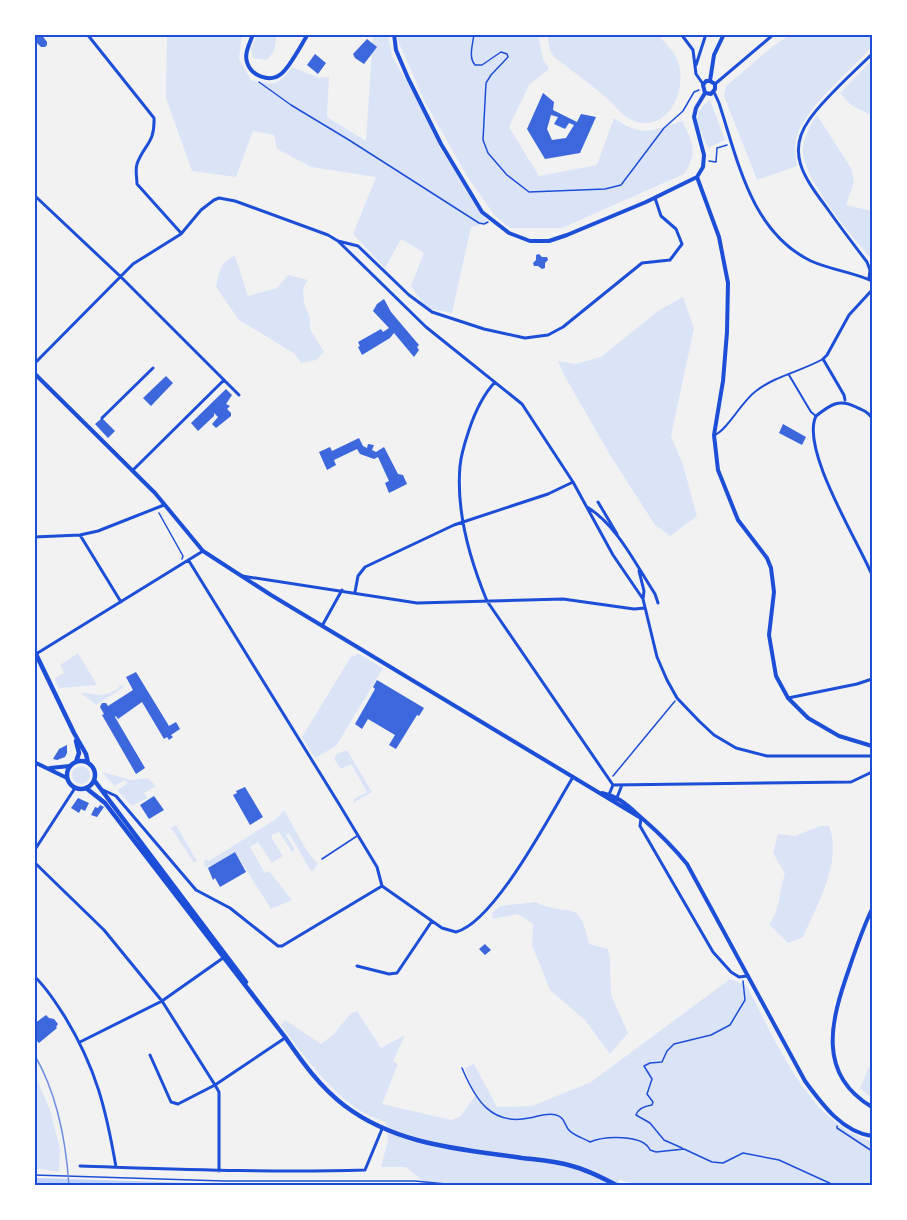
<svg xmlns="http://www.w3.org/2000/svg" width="907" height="1220" viewBox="0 0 907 1220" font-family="'Sofia Sans Condensed',sans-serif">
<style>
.green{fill:#dbe4f7}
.water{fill:#bfd3fe}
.building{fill:#3d67dc;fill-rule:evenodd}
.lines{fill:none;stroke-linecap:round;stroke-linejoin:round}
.path{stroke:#1d4ed8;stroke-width:1.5}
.service{stroke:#1d4ed8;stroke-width:1.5}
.pedestrian{stroke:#1d4ed8;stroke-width:2}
.minor{stroke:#1d4ed8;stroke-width:3}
.secondary{stroke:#1d4ed8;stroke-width:4}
.primary{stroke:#1d4ed8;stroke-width:4.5}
.rail{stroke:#7290e2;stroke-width:1.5}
.neatline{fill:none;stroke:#1d4ed8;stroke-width:2}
</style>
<rect width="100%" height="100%" fill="#f2f2f2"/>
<path class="green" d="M547,34L658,35C666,44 676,53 679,65C685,87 673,122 647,123C643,123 638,123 634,121C623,117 617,108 609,100C592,85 572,71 554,57L550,50Z
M791,34L872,35V47C851,69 808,106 798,133C794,144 795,155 797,166L757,180L724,96L726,86L772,47Z
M167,35H242L239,59L251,80C274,86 278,86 292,67L319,78L329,77L327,117L366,141L373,35H388L392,56L417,99L440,148L488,223L471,227L452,313L426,308L411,286L424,253L401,239L385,268L353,234L376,177L311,167L277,149L274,135L253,131L236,177L192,171L166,98Z
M257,35H277L274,51L267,60L253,58L251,48Z
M397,35H538L543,59L549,69L529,85L509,127L539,176L597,165L614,118C643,138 651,131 682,121C693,142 698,153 684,174L562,228H510L495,216L467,176L425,102L398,41Z
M872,60V116L851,105L840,93Z
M710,100L725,140L708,148C700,129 688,115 710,100Z
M817,115L851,168L854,182L846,205L872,211V259C853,239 805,180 803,154C802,139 810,126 817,115Z
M235,256L248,296L277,288L288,275L308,280L303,288L304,303L310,318V329L324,352L316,360L301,363L295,354L239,320L216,287C219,273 220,261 235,256Z
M683,297L694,328L671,436L683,465L697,516L670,536L655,525L610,455L564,375L558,361L575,364L601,357L658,311Z
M78,653L97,685L59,688L55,680L58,676L64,673L60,665Z
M357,653L383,668L336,746L315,758L302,737L352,655L355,657Z
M117,683L124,687L96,705L81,693C100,693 100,700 120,687Z
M347,750L372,792L353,803L354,799L367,792L351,764L341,769L334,759L337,754Z
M72 775a9 9 0 1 1 18 0a9 9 0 1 1-18 0Z
M102,772L131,780L148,778L156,786L144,793L147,798L132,806L117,790L127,784L125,780L114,786Z
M284,810L307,851L318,864L313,871L310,870L289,833L286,835L295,850L292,852L279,832L272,835V839L283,856L272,863L258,842L250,847L265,873L269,871L292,900L271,909L235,852L208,868L204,866L205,859L209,861L276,819Z
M176,825L197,861L194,863L171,828Z
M820,826H829C843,861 817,905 803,937L788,943L769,924C780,913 779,890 785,874L773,853L778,834L795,836Z
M536,902C568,919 579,894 589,944L608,949L610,957L611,995L628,1033L610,1054L585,1020L550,990L532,945L533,924L518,914L493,919L492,913L500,906Z
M730,979L746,985C775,1038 809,1125 872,1141V1185L636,1186L619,1179V1186H467L424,1182L406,1167H381L388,1140L386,1122C379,1119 371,1117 364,1113C335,1097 300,1052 281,1025L285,1020L321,1044L334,1034L350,1014L357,1011L381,1048L405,1035L393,1061L398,1064L382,1104L451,1120L460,1117L475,1096L465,1068L474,1064L497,1107L532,1106L591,1082Z
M872,1060V1098L860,1088Z
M35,1075L50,1110L60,1149L59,1172L35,1168Z"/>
<path class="water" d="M35,1178L223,1184L440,1185L35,1186Z"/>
<path class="building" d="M34,34H41L47,42V45L45,47H41L37,43L34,46Z
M367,39L377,47L364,64L355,58L353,54Z
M315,54L326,63L318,74L307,65Z
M543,93L554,102L553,110L577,122L581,114L596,117L580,153L545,159L527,129ZM551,115L558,117L554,124L565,129L569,123L574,125L566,138L552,140L547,129Z
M539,254L542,257H547L548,260L545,263V268L542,269L538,266H534L533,263L536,260V255Z
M384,299L391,312L419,345L417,347L419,350L414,357L394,333L390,338L362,355L358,347L360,346L358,342L381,329L383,332L389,328L373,311L377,304Z
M166,376L173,383L151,406L143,398Z
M226,389L232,395L226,404L230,406L227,409L231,413V416L216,428L212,424L218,417L214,413V416L198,431L191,423Z
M102,418L115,431L108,438L95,424Z
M783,424L806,437L802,445L779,433Z
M359,438L363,446L367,448L368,444L374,445L372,450L376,452L384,447L398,474L403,475L407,484L389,493L385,483L389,481L378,457L374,459L360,454L357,449L334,460L336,465L327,470L319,452L330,447L332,451Z
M136,672L169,726L176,722L180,729L171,735L173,737L169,740L167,737L164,739L142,702L118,719L116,716L115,717L145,768L136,774L102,715L104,714L100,707L102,703H106L108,706L133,690L126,677Z
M377,680L424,708L419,716L417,715L396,749L389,745L395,735L368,719L362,729L355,724L375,689L373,687Z
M67,745V753L65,757L57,760L53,759L59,749Z
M245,787L263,817L250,825L233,795L237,793L236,791Z
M154,796L164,810L149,819L140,805Z
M78,798L89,803L85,811L81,809L79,813L71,808Z
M100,805L104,807L97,817L91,815L95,807L98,808Z
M235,852L246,872L220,887L215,878L213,880L208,868Z
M485,944L491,950L485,955L479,949Z
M46,1015L49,1018L54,1019L58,1024L56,1027L57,1028L39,1043L34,1038V1024Z"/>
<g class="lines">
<path class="path" d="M474,34C473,44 468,57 475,65H482L501,52L507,54L508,57L491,75L486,83L483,140L488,153L507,175L529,192L605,189L621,185L664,128L683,111L694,92L699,90
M259,82L291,105L349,140L479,223L484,224L488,222
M709,161L716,162L717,148L727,145
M159,513L183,556L182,559
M613,776L675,701
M462,1068C475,1099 491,1126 529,1118C537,1117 547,1112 556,1115C564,1117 564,1123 568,1129C572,1135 583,1138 590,1142C604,1136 643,1134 650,1150L656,1152L684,1149L712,1162L723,1163L743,1153L779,1160L836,1186
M837,1126V1128L872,1151
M682,1148L664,1140L650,1123L636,1115C638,1108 645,1106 652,1105L653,1102L647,1094L652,1079L644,1066L650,1063L662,1062L667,1051L674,1044L711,1035L730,1025L745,1000L743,981
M34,1175L224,1181H415L467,1186"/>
<path class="service" d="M322,859L357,836"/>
<path class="pedestrian" d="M789,375L811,412L816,416
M715,435C729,428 741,402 756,391C775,376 802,371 823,359"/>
<path class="minor" d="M87,34L154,118C155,144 144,144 137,164C135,170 137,178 137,184L181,233
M681,34L693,50L696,74L703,84
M696,65L706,34
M715,84L774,34
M714,92L719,103C738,161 751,232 811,261C831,270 853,272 872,281
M34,195L121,277L224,380L133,470
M338,241L358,246L409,295L432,312L484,329L525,338L548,335L563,327L642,263L670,260L682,244L676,229L661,216L655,198
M869,279L870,270L867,262C854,245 841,228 829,211C808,182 784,155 809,120C824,98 853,73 872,54
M34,364L133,264L181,234L201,210L214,200L219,198L235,201L328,235L338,241L426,327L522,404L573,482L613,555L643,599L657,657L667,680L677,698L699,721L714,735L736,748L767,756H872
M224,380L239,395
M495,382C482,396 475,412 469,430C465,442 461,454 460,466C456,511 470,560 487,601L613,785
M845,400L844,395L823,359L827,355L849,315L872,290
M102,418L153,368
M872,418C868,412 863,410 856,407C839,398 830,405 816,416C800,449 858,541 872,575
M598,502L617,534
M587,507C617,525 636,565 655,594L658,603
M80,535L121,602
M34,537L80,535L98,531L164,505
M189,561L339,804L377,867L382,886L442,928L456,932C495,922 551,813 573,777
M639,571L644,591L643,599
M242,576L417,603L563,599L634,609L645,608
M355,592L358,576L365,567L454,525L548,494L573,482
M322,626L342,590
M36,654L203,551
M788,698L857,684L872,679
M613,785L851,782L872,772
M103,790L116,796L196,890L230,908L278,946H282L382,886
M608,797L613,785
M612,800H616L622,785
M641,818L640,826L713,952L731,972L739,977L747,976
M34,851L75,788
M34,862L104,930L162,1001L215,1085L219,1092V1171
M357,966L389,974L397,973L432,921
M34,976C47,988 56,1003 65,1017C96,1068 106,1109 116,1167
M80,1042L162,1001L223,958
M150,1055L171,1102L178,1104L215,1085L285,1038
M80,1166C175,1169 270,1173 365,1170L382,1129"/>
<path class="secondary" d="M253,34C250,43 244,53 247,62C251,76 270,83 281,74C290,67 301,45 308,34
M394,34L396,50L408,78L441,144L482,212L509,233L530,241H549L567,235L646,202L697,177L703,167L704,155L694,117L696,108L705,93
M710,81L714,55L724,34
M705,93L703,85L706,81H710
M706,93L711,94L715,89V84L710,81
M697,177L719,237L728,283L727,332L723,381L714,435L718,470L738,520L767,558L771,568L774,592L769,635L776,676L788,698L808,718L839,736L872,746
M34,373L155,493L203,551L271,595L641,818
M34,762L67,778
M50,768L70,766
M602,793C621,797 630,808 644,820C660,834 674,848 687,864L805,1081C822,1104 842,1132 872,1136
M872,909C863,928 856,948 849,969C831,1020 816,1074 872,1107"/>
<path class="primary" d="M34,650L74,733L86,754L88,763
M67 775a14 14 0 1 1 28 0a14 14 0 1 1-28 0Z
M76,762L79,753L76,741
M94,780L246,982
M86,788L105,803L285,1037C303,1063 320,1087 345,1106C397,1145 460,1149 522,1158C539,1160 556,1161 572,1166C588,1170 603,1178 618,1186"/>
<path class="rail" d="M34,1054C57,1093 66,1140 69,1186"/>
</g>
<rect width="907" height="1220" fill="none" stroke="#ffffff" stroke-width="72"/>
<rect x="36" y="36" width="835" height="1148" class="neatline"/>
</svg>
